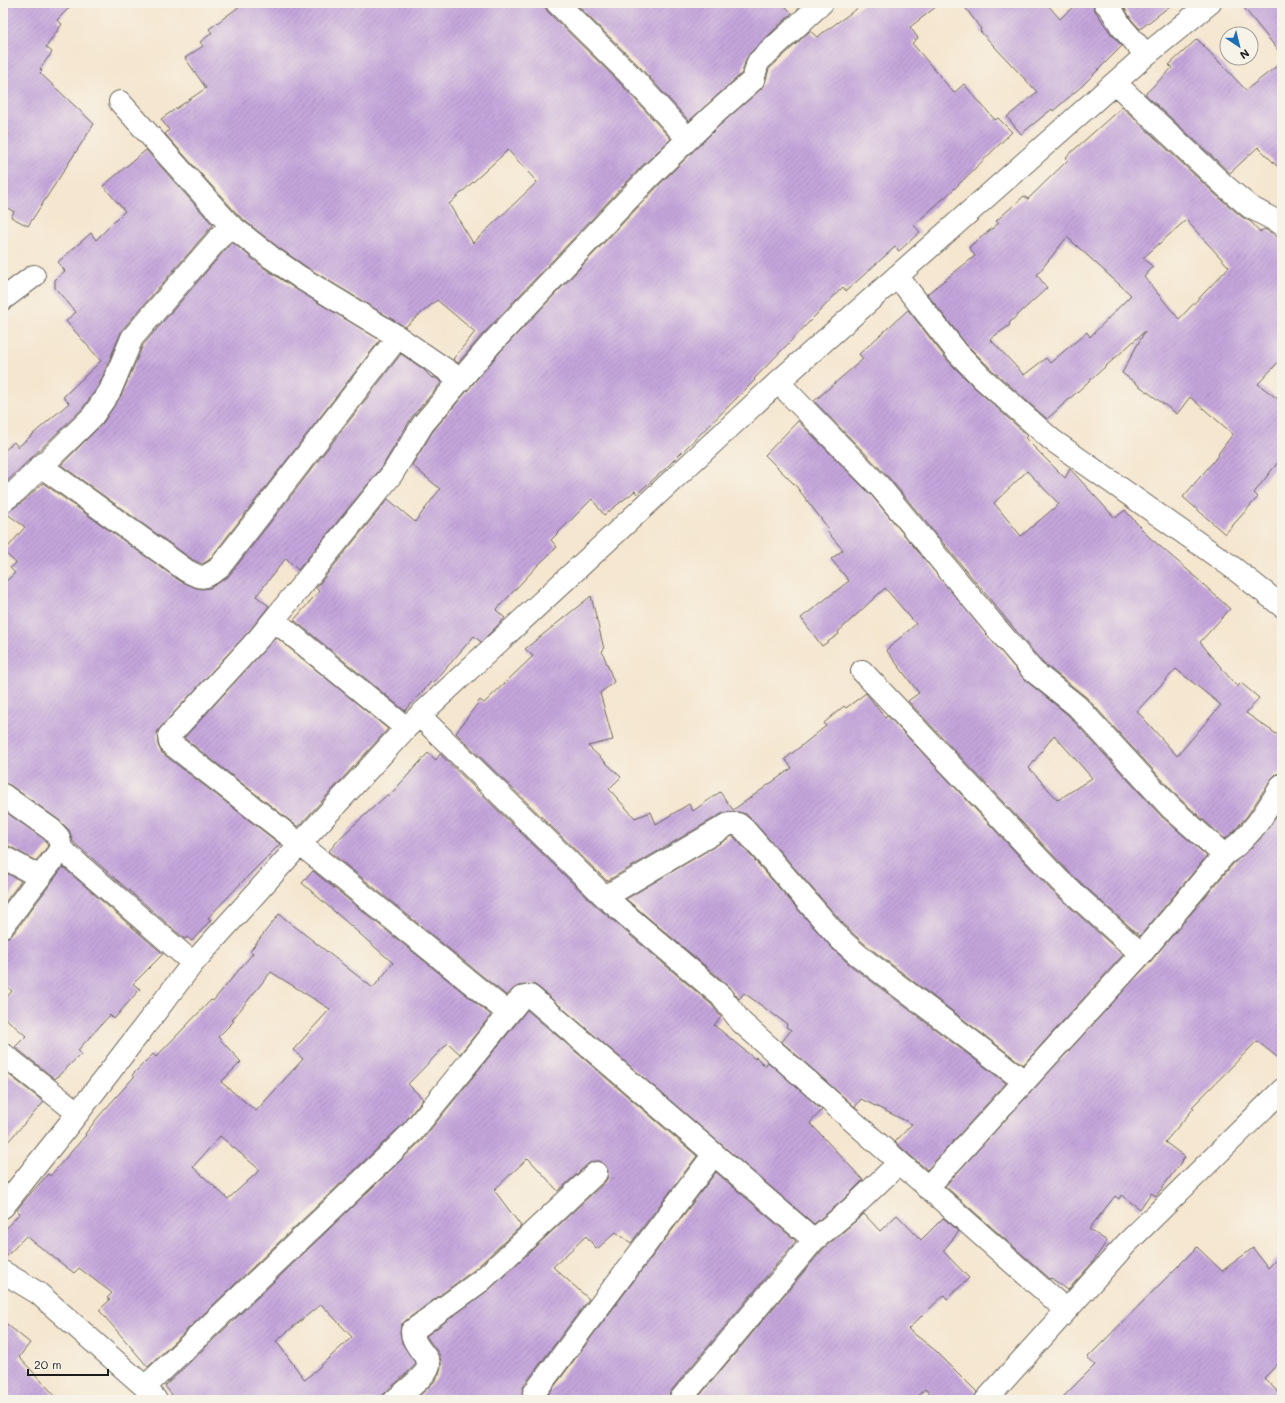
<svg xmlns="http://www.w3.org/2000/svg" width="1285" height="1403" viewBox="0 0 1285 1403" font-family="Mali,sans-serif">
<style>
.building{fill:url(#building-hatch);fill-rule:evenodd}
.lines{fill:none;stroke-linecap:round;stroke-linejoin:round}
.street-casing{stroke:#68635b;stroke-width:24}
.street{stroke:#fff;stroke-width:22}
</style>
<defs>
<pattern id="building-hatch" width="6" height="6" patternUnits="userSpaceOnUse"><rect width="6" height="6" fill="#c4a5dc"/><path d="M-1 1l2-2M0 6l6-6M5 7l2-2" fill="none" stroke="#a88dbc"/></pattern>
</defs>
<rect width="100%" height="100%" fill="#f7f3e8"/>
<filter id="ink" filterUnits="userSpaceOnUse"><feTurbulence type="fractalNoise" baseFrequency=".025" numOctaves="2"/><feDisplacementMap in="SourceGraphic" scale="8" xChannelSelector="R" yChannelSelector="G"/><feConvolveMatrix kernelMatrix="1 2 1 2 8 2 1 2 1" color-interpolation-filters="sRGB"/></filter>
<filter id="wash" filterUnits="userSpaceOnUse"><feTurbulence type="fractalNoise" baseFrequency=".012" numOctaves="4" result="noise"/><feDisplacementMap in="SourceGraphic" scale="16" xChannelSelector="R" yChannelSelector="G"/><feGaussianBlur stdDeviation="0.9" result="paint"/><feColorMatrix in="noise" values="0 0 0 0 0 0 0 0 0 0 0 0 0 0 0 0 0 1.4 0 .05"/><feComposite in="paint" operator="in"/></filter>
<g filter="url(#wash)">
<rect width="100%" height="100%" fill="#f5e6cf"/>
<g id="blocks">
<path class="building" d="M3,3H74L57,20L62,24L46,47L52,52L40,69L42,71L40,73L94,124L28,226L11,217L14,212L3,205Z
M244,3H545V7L548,12L622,85L671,139L642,166L482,335L458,363L453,359L475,332L437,300L405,327L308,268L279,248L239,216L165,134L169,130L161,119L206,88L185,58L203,46L200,42L212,33L209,29ZM508,150L537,182L473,243L449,204Z
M575,3H782L792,13L750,53L746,59L742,73L689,121L640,67Z
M865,3H941L910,27L918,38L912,43L954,93L964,84L995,120L998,118L1012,132L953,190L914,225L920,232L899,251L895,247L846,291L843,287L754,379L755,380L666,468L637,494L635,491L604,515L592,499L551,540L557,547L538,565L496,610L505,618L481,642L474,636L434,682L432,681L405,711L294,620L319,591L316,588L388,499L415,522L440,489L412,465L433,431L500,352L660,184L719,126L761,89L765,83L769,69L810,31L817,37Z
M962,3H1046L1060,19L1077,3H1093V7L1096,12L1111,34L1122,46L1082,86L1053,111L1052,109L1021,134L1007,117L1037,92L980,31L981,29Z
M1129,3H1174L1140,29L1131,19L1124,7Z
M1240,3H1282V55Z
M1197,39L1246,90L1282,62V171L1258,147L1230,173L1145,94L1172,68L1169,65Z
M1122,107L1216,195L1242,217L1251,222L1260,232L1264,229L1274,234L1282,242V358L1258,384L1282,402V457L1254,493L1258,497L1225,534L1183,497L1219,455L1218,454L1233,434L1190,397L1177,414L1122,373L1145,331L1047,419L991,369L966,344L927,294L975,256L969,247L999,223L996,221L1024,196L1028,199L1068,160L1066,157ZM1186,220L1229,267L1179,319L1144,277L1153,267L1143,258ZM1067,237L1131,295L1090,337L1087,332L1050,363L1046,358L1024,375L990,339L1010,325L1009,323L1047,288L1037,275Z
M146,150L213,225L122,330L99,385L82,409L3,485V452L14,442L18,447L69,403L63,397L101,361L66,321L76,312L55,288V280L65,271L58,262L91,233L96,240L125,211L103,186Z
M232,242L264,268L294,288L380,340L209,560L202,564L193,560L61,465L102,424L121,396L143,345Z
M908,310L948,361L974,387L1028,436L1025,438L1065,478L1070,469L1115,518L1125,510L1148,536L1190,572L1230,609L1200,642L1237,687L1241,683L1259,698L1246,713L1282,738V773L1276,774L1272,778L1247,816L1234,831L1225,839L1180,799L1086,697L1042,662L891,480L814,401L863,359L859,354ZM1027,471L1059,504L1021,536L994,503ZM1176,669L1221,705L1177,756L1137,711Z
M401,354L422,368L433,379L434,377L442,382L412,417L382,467L298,570L286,558L256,596L269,606L250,630L160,728L157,732L158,745L162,753L280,844L244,880L208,918L211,920L192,941L187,937L185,939L73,842L69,830L59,820L10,785L3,783V584L15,573L10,568L16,563L4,552L25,527L6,513L24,501L43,483L180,581L196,588L202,589L210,588L228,577Z
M798,421L872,496L1024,679L1068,715L1162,817L1207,856L1140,936L1069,872L908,701L919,693L886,650L916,624L885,588L838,632L839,634L822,646L801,618L849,581L831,559L843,550L826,530L828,528L796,486L765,455ZM1054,735L1092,778L1058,800L1029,768Z
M591,596L604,649L602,651L614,682L600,693L613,740L588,746L621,777L609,789L635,818L651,812L656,824L689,804L693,811L720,792L733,810L792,768L785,759L826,726L824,723L844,706L846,708L866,693L885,718L888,716L1051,890L1123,955L1023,1065L866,945L849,930L753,821L746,814L738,812H729L723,813L607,881L456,733L480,700L484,703L533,656L525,649Z
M276,637L388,729L298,827L184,738Z
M428,753L436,760L440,754L596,906L712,1005L721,1017L714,1025L755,1059L756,1057L765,1066L768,1062L822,1110L810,1123L863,1180L842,1201L814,1224L538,987L533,984L518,986L512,990L507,996L329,851L342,836L388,794L389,796Z
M1282,809V1061L1257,1041L1192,1107L1194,1108L1165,1142L1185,1157L1156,1196L1151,1193L1140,1209L1121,1195L1119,1199L1115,1196L1089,1229L1107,1241L1092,1263L1068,1290L1051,1278L1050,1279L945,1186L1150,962L1233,864L1259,840Z
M3,810L44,839L47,844L48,846L36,861L9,846L3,845Z
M732,836L735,838L832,948L850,965L1006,1083L927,1170L895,1142L912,1124L861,1099L855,1107L782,1042L791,1030L786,1027L787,1024L744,993L739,999L729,986L626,899Z
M63,867L163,954L133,984L140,989L114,1019L110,1015L78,1050L81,1054L55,1079L15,1047L26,1036L3,1016V1002L12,991L3,983V938L8,937L13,934Z
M3,871L21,881L3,905Z
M313,871L491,1015L460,1054L448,1043L408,1084L423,1099L404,1123L148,1367L99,1310L110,1300L107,1298L112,1293L79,1268L74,1273L26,1236L3,1260V1232L20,1213L17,1210L23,1202L48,1174L50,1176L86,1135L85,1134L99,1116L134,1077L132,1075L153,1054L156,1057L211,1000L213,1001L253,953L250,951L279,914L373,988L393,963L302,883ZM271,972L330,1009L293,1050L303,1059L256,1111L221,1082L241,1062L218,1037L234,1021L232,1020ZM220,1136L260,1170L228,1199L193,1167Z
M527,1010L697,1156L631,1243L616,1232L597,1249L586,1236L553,1267L589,1299L524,1385L522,1392L524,1400H415L435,1381L439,1374L441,1367V1361L439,1354L426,1336L490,1289L605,1182L608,1177V1171L605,1165L600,1161H594L588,1164L558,1191L528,1158L494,1190L521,1226L474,1270L405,1321L401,1325L400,1332L402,1343L416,1364L406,1374L387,1391L383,1395V1400H176L165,1386L422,1140ZM321,1304L352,1337L305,1380L276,1341Z
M3,1070L44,1102L3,1147Z
M716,1172L796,1241L670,1392L668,1400H544Z
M864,1214L880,1231L897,1215L921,1240L943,1218L959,1231L943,1251L969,1278L947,1299L944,1295L908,1329L936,1351L977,1392L974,1400H937L925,1389L913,1400H696L823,1249Z
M1197,1247L1222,1271L1253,1248L1268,1268L1282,1254V1360L1264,1378L1282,1396V1400H1060L1095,1365L1087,1358Z
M3,1321L30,1343L19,1357L59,1400H3Z"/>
</g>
</g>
<g filter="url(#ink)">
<use href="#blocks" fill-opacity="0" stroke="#68635b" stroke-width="1"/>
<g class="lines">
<defs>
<path id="street" d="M557,3L631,76L688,139
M1105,3C1112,9 1116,18 1121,26C1129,36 1138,45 1146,55
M1115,83L1225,186L1250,207L1282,224
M120,102L230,225L272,258L301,278L398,337L461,380
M897,276L957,352L982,378L1052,440L1232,567L1282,606
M3,299L34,276
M778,382L881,488L993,624L1033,671L1077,706L1171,808L1224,855
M41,466L187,571C203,579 202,579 218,569L398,337
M3,501L16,491L92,417L110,391L132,338L230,225
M274,620L406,728
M862,671L1060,881L1141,954
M420,716L605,897L721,996L741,1022L1066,1310
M3,795L52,830L59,838L61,849L193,963
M3,857L40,877
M605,897L729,824H738L744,829L840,939L858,955L1024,1081
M3,926L61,849
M508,1013L300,844L170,743L169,736L259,638L392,474L423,424L491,344L651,175L711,117L753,80L758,62L822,3
M3,1054L78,1113
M927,1188L1141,954L1224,855C1252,836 1265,813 1282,785
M3,1207L78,1113L193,963L300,844L406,728L778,382L1146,55L1210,3
M3,1272L38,1293L145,1387L156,1400
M145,1387L391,1153L413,1131L521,998L530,996L814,1240
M534,1393L714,1154
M395,1400C402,1394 430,1373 429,1364C428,1358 422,1353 419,1348C415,1342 412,1338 412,1331L482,1280L596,1173
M680,1400L814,1240L850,1210L899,1163
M986,1400L1126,1244L1282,1090"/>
</defs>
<use href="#street" class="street-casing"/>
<use href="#street" class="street"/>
</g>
</g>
<rect width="1285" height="1403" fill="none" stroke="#f7f3e8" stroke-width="16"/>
<g transform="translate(1239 46) rotate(145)"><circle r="19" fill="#f7f3e8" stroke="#9f9d96"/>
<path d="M0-3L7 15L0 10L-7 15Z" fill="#1f6fb2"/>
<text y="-6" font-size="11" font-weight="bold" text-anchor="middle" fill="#1c1c1c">N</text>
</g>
<path d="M28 1369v6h80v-6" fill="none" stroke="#1c1c1c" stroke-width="2"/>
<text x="34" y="1369" font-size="12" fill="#1c1c1c" stroke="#f7f3e8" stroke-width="3" paint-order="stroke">20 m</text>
</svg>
